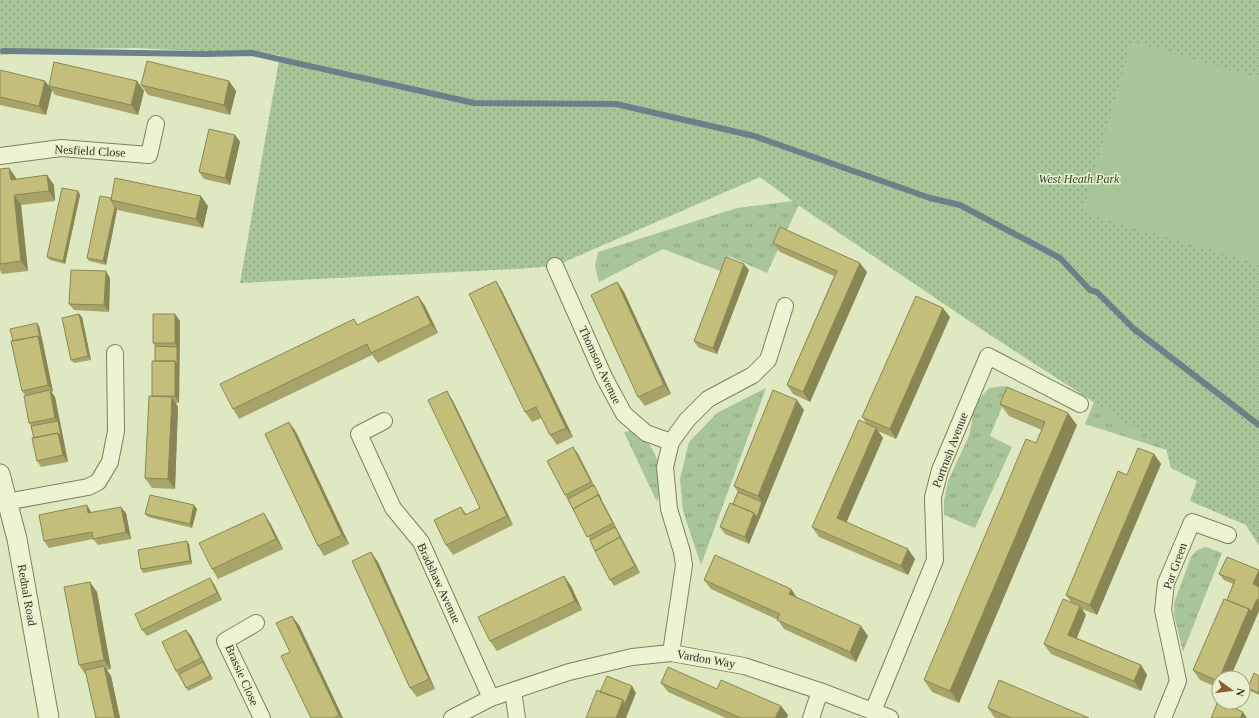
<svg xmlns="http://www.w3.org/2000/svg" width="1259" height="718" viewBox="0 0 1259 718" font-family="'Times New Roman',serif">
<style>
.grass{fill:url(#grass-tufts)}
.park{fill:url(#park-dots)}
.garden{fill:#a7c596}
.lines{fill:none;stroke-linecap:round;stroke-linejoin:round}
.stream{stroke:#6b8088;stroke-width:6}
.minor-casing{stroke:#7e805a;stroke-width:18}
.tertiary-casing{stroke:#7e805a;stroke-width:21}
.minor{stroke:#edf4d3;stroke-width:16}
.tertiary{stroke:#edf4d3;stroke-width:19}
.wall{fill:#a8a469}
.shaded-wall{fill:#888655}
.building{fill:#c3bf7a;stroke:#888655}
.labels{text-anchor:middle;dominant-baseline:central;stroke-width:3;stroke-linejoin:round;paint-order:stroke}
.street-label{font-size:12px;fill:#31311d;stroke:#e9f1d0}
.park-label{font-size:12px;font-style:italic;fill:#2e4c26;stroke:#e9f1d0}
</style>
<defs>
<pattern id="grass-tufts" width="24" height="20" patternUnits="userSpaceOnUse"><rect width="24" height="20" fill="#a7c596"/><path d="M3 7l-1-3M5 7V3M7 7l1-3M15 17l-1-3M17 17v-4M19 17l1-3" fill="none" stroke="#89a17a"/></pattern>
<pattern id="park-dots" width="8" height="8" patternUnits="userSpaceOnUse"><rect width="8" height="8" fill="#a7c596"/><path d="M2 2h.1M6 6h.1" fill="none" stroke="#89a17a" stroke-width="1.8" stroke-linecap="round"/></pattern>
</defs>
<rect width="100%" height="100%" fill="#dfe9c1"/>
<path class="grass" d="M801,200L767,273L729,256L723,272L663,249L599,282L595,266L598,252L737,208Z
M1004,386L1010,388L990,436L1012,447L975,528L944,515V500L948,481L969,436L972,421L973,409L980,398L989,388Z
M766,388L701,565L683,511L680,479L689,442L717,413Z
M1094,402L1173,452L1085,424Z
M630,431C648,435 659,457 660,474C661,484 660,493 657,502L624,432Z
M1206,547L1222,553L1183,652L1174,615V603L1191,557L1197,550Z"/>
<path class="park" d="M0,0H1259V546L1246,525L1190,501L1197,481L1171,468L1166,449L984,331L798,205L760,177L555,266L517,269L240,283L280,55L135,48L67,49L0,55Z"/>
<path class="garden" d="M1132,41L1259,78V264L1082,213Z"/>
<g class="lines">
<path class="stream" d="M3,51L205,54L252,53L474,103L616,104L754,136L930,198L960,205L1060,258L1090,290L1097,292L1134,329L1259,425"/>
<defs>
<path id="minor" d="M0,156L61,148L149,155L156,124
M555,266L604,377L624,414L646,433L671,442L687,420L708,399L753,375L768,360L785,306
M384,421L359,434L393,508L421,542L491,698
M671,442L665,467L669,509L682,552L684,565L671,653
M6,502L88,487L98,482L110,462L116,431L115,353
M256,623L225,641L262,718
M513,691L517,718
M873,711L935,560L933,497L940,470L988,356L1080,404
M452,718L491,698L569,672L632,657L671,653L744,666L820,691L890,718
M811,718L820,691
M1163,718L1178,681L1163,610L1166,583L1192,522L1228,535"/>
<path id="tertiary" d="M0,474L17,539L49,718"/>
</defs>
<use href="#minor" class="minor-casing"/>
<use href="#tertiary" class="tertiary-casing"/>
<use href="#minor" class="minor"/>
<use href="#tertiary" class="tertiary"/>
</g>
<path class="wall" d="M0,70L45,81L52,90L46,115L0,105Z
M137,81L144,91L138,115L55,95L49,86Z
M229,81L236,91L230,115L148,95L141,85Z
M235,135L240,142L230,185L204,179L199,172Z
M9,168L16,178V179L47,175L54,185L55,201L21,205L28,271L2,274L0,270V169Z
M78,191L80,195L65,264L50,260L47,257Z
M111,198L208,206L203,228L117,210L106,265L89,261L87,258Z
M773,243L867,272L810,402L793,394L787,385L834,276L780,252Z
M749,270L717,354L699,348L694,341Z
M110,278L109,312L74,310L69,304Z
M496,281L502,291L573,437L557,445L550,435L542,418L532,422L525,412Z
M617,282L624,292L671,394L645,406L638,397Z
M418,296L425,306L438,333L378,363L372,355L239,419L233,409L359,325Z
M79,314L82,317L91,360L74,363L71,360Z
M950,317L896,439L878,431L883,438L846,522L915,559L908,575L819,537L812,527L867,424L862,417Z
M180,321L179,403H176L178,407L175,489L152,488L145,478L155,361V346L153,343Z
M37,323L39,326L43,342L53,392H51L55,397L68,462L41,467L37,461L34,438L31,426L29,423L25,395L22,391L13,341Z
M453,401L513,525L453,555L446,545L461,507L467,515L480,508Z
M1000,404L1077,425L959,703L932,692L924,680L1036,443L1042,430L1009,416Z
M804,410L749,544L725,534L720,527L733,504L738,492L734,486Z
M296,432L349,544L324,556L318,546Z
M573,447L578,454L640,573L614,586L610,580L590,540L565,495Z
M1154,454L1161,464L1097,615L1082,609L1086,615L1077,638L1141,665L1147,675L1141,691L1051,654L1044,644L1071,602L1066,595Z
M87,505L91,513H126L131,539L98,545L93,539L49,548L44,541Z
M197,509L192,528L148,517L145,514Z
M270,523L283,549L218,579L212,569Z
M189,544L192,564L143,573L141,569Z
M378,562L435,689L417,697L410,688Z
M1259,570V611L1230,678H1219V688L1200,680L1193,670L1227,600L1233,584L1224,580L1219,574Z
M564,576L571,586L582,610L497,651L490,641Z
M704,580L791,589L796,597L868,636L856,662L784,629L778,620L711,589Z
M214,584L222,600L147,636L142,630Z
M97,592L111,669L107,670L111,676L120,718H96L86,674H85L79,665Z
M299,625L343,718H311L290,652Z
M186,630L191,636L213,679L188,691L176,671Z
M1259,676V695L1250,691L1248,688Z
M661,683L717,689L781,706L788,715L787,718H726L668,692Z
M988,708L1089,718H996L994,717Z"/>
<path class="shaded-wall" d="M45,81L52,90L46,115L39,106Z
M137,81L144,91L138,115L131,105Z
M229,81L236,91L230,115L224,105Z
M235,135L240,142L230,185L225,178Z
M9,168L16,178L18,189L11,180Z
M47,175L54,185L55,201L49,191Z
M78,191L80,195L65,264L63,261Z
M14,195L21,205L28,271L21,261Z
M201,196L208,206L203,228L196,219Z
M115,207L117,210L106,265L103,261Z
M860,263L867,272L810,402L803,392Z
M744,264L749,270L717,354L713,348Z
M106,271L110,278L109,312L104,305Z
M496,281L502,291L573,437L566,428Z
M617,282L624,292L671,394L664,385Z
M418,296L425,306L438,333L431,324Z
M943,308L950,317L896,439L890,429Z
M79,314L82,317L91,360L88,356Z
M175,314L180,321L179,403L175,396V361L177,347L175,343Z
M37,323L39,326L53,392L48,385L38,336Z
M50,390L55,397L68,462L63,455L58,433V421L55,418Z
M447,391L453,401L513,525L507,516Z
M172,397L178,407L175,489L168,479Z
M797,400L804,410L749,544L745,537L754,513L762,502L758,496Z
M1068,413L1077,425L959,703L950,691Z
M289,422L296,432L349,544L342,535Z
M876,428L883,438L844,528L837,518Z
M573,447L578,454L617,530L613,523L594,485Z
M1154,454L1161,464L1097,615L1090,605Z
M87,505L91,512L93,520L88,513Z
M194,505L197,509L192,528L190,524Z
M121,507L126,513L131,539L126,532Z
M264,513L270,523L283,549L276,539Z
M615,527L617,530L640,573L635,566Z
M187,541L189,544L192,564L190,561Z
M908,549L915,559L908,575L901,566Z
M371,552L378,562L435,689L429,679Z
M1259,570V587L1253,584Z
M564,576L571,586L582,610L575,601Z
M210,578L214,584L222,600L217,593Z
M90,582L97,592L111,669L104,660Z
M791,589L798,599L789,594Z
M1257,599L1259,602V611L1230,678H1219L1249,609Z
M1080,606L1086,615L1074,644L1068,635Z
M292,616L299,625L343,718H341L339,715Z
M861,626L868,636L856,662L850,652Z
M186,630L191,636L213,679L201,658Z
M1141,665L1147,675L1141,691L1134,681Z
M104,666L111,676L120,718H115Z
M632,686L636,693L626,718H616L623,700Z
M781,706L788,715L787,718H775Z
M1243,712L1247,718H1240Z"/>
<path class="building" d="M147,61L229,81L224,105L141,85Z
M54,62L137,81L131,105L49,86Z
M0,70L45,81L39,106L0,97Z
M209,129L235,135L225,178L199,172Z
M9,168L11,180L47,175L49,191L14,195L21,261L0,264V169Z
M115,178L201,196L196,219L111,200Z
M62,188L78,191L63,261L47,257Z
M100,196L111,198V200L115,207L103,261L87,258Z
M780,227L860,263L803,392L787,385L837,271L773,243Z
M726,257L744,264L713,348L694,341Z
M71,270L106,271L104,305L69,304Z
M496,281L566,428L550,435L536,407L525,412L469,294Z
M617,282L664,385L638,397L591,295Z
M418,296L431,324L371,353L367,344L233,409L220,384L354,319L357,325Z
M916,296L943,308L890,429L862,417Z
M79,314L88,356L71,360L62,318Z
M153,314H175V343H153Z
M37,323L40,339L38,336L13,341L10,329Z
M38,336L48,385L22,391L11,341Z
M155,346L177,347V364L175,361H155Z
M152,361H175V396H152Z
M1007,387L1068,413L950,691L924,680L1026,439L1036,443L1045,422L1000,404Z
M50,390L55,418L29,423L24,396Z
M773,390L797,400L758,496L734,486Z
M447,391L507,516L446,545L434,520L461,507L465,515L480,508L428,400Z
M149,396L172,397L168,479L145,478Z
M859,420L876,428L837,518L908,549L901,566L812,527Z
M58,421L61,436L58,433L34,438L31,426Z
M289,422L342,535L318,546L265,434Z
M58,433L63,455L37,461L32,438Z
M573,447L591,482L565,495L547,461Z
M1138,448L1154,454L1090,605L1066,595L1118,471L1127,475Z
M594,485L601,499L598,495L573,509L568,499Z
M738,492L762,502L757,517L754,513L733,504Z
M150,495L194,505L190,524L145,514Z
M598,495L613,523L587,537L573,509Z
M730,503L754,513L745,537L720,527Z
M87,505L88,513L121,507L126,532L93,539L92,532L44,541L39,515Z
M264,513L276,539L212,569L199,543Z
M615,527L622,540L620,537L595,551L590,540Z
M620,537L635,566L610,580L595,551Z
M187,541L190,561L141,569L138,550Z
M371,552L429,679L410,688L352,561Z
M715,555L791,589L789,594L861,626L850,652L777,620L780,614L704,580Z
M1227,557L1259,570L1253,584L1259,587V600L1257,599L1251,612L1249,609L1227,600L1235,580L1219,574Z
M564,576L575,601L490,641L478,617Z
M210,578L217,593L142,630L135,614Z
M90,582L104,660L79,665L64,587Z
M1063,599L1080,606L1068,635L1141,665L1134,681L1044,644Z
M1224,599L1249,609L1218,681L1193,670Z
M292,616L339,715L334,718H311L281,656L290,652L276,623Z
M186,630L201,658L176,671L162,642Z
M203,662L210,676L186,688L179,674Z
M104,666L115,718H96L85,670Z
M668,667L717,689L721,680L781,706L775,718H741L661,683Z
M1254,673L1259,676V693L1248,688Z
M607,676L632,686L625,704L623,700L600,692Z
M999,680L1089,718H1012L988,708Z
M597,690L623,700L616,718H586Z
M1218,701L1243,712L1240,718H1211Z"/>
<g class="labels">
<g class="street-label">
<text transform="translate(90 151) rotate(3)">Nesfield Close</text>
<text transform="translate(600 365) rotate(65)">Thomson Avenue</text>
<text transform="translate(950 450) rotate(-69)">Portrush Avenue</text>
<text transform="translate(1175 566) rotate(-70)">Par Green</text>
<text transform="translate(439 583) rotate(65)">Bradshaw Avenue</text>
<text transform="translate(27 595) rotate(80)">Rednal Road</text>
<text transform="translate(706 659) rotate(10)">Vardon Way</text>
<text transform="translate(242 675) rotate(66)">Brassie Close</text>
</g>
<g class="park-label">
<text x="1079" y="179">West Heath Park</text>
</g>
</g>
<g transform="translate(1231 690) rotate(104)"><circle r="19" fill="#e9f1d0" stroke="#9fa488"/>
<path d="M0-3L7 15L0 10L-7 15Z" fill="#895f31"/>
<text y="-6" font-size="11" font-weight="bold" text-anchor="middle" fill="#31311d">N</text>
</g>
</svg>
